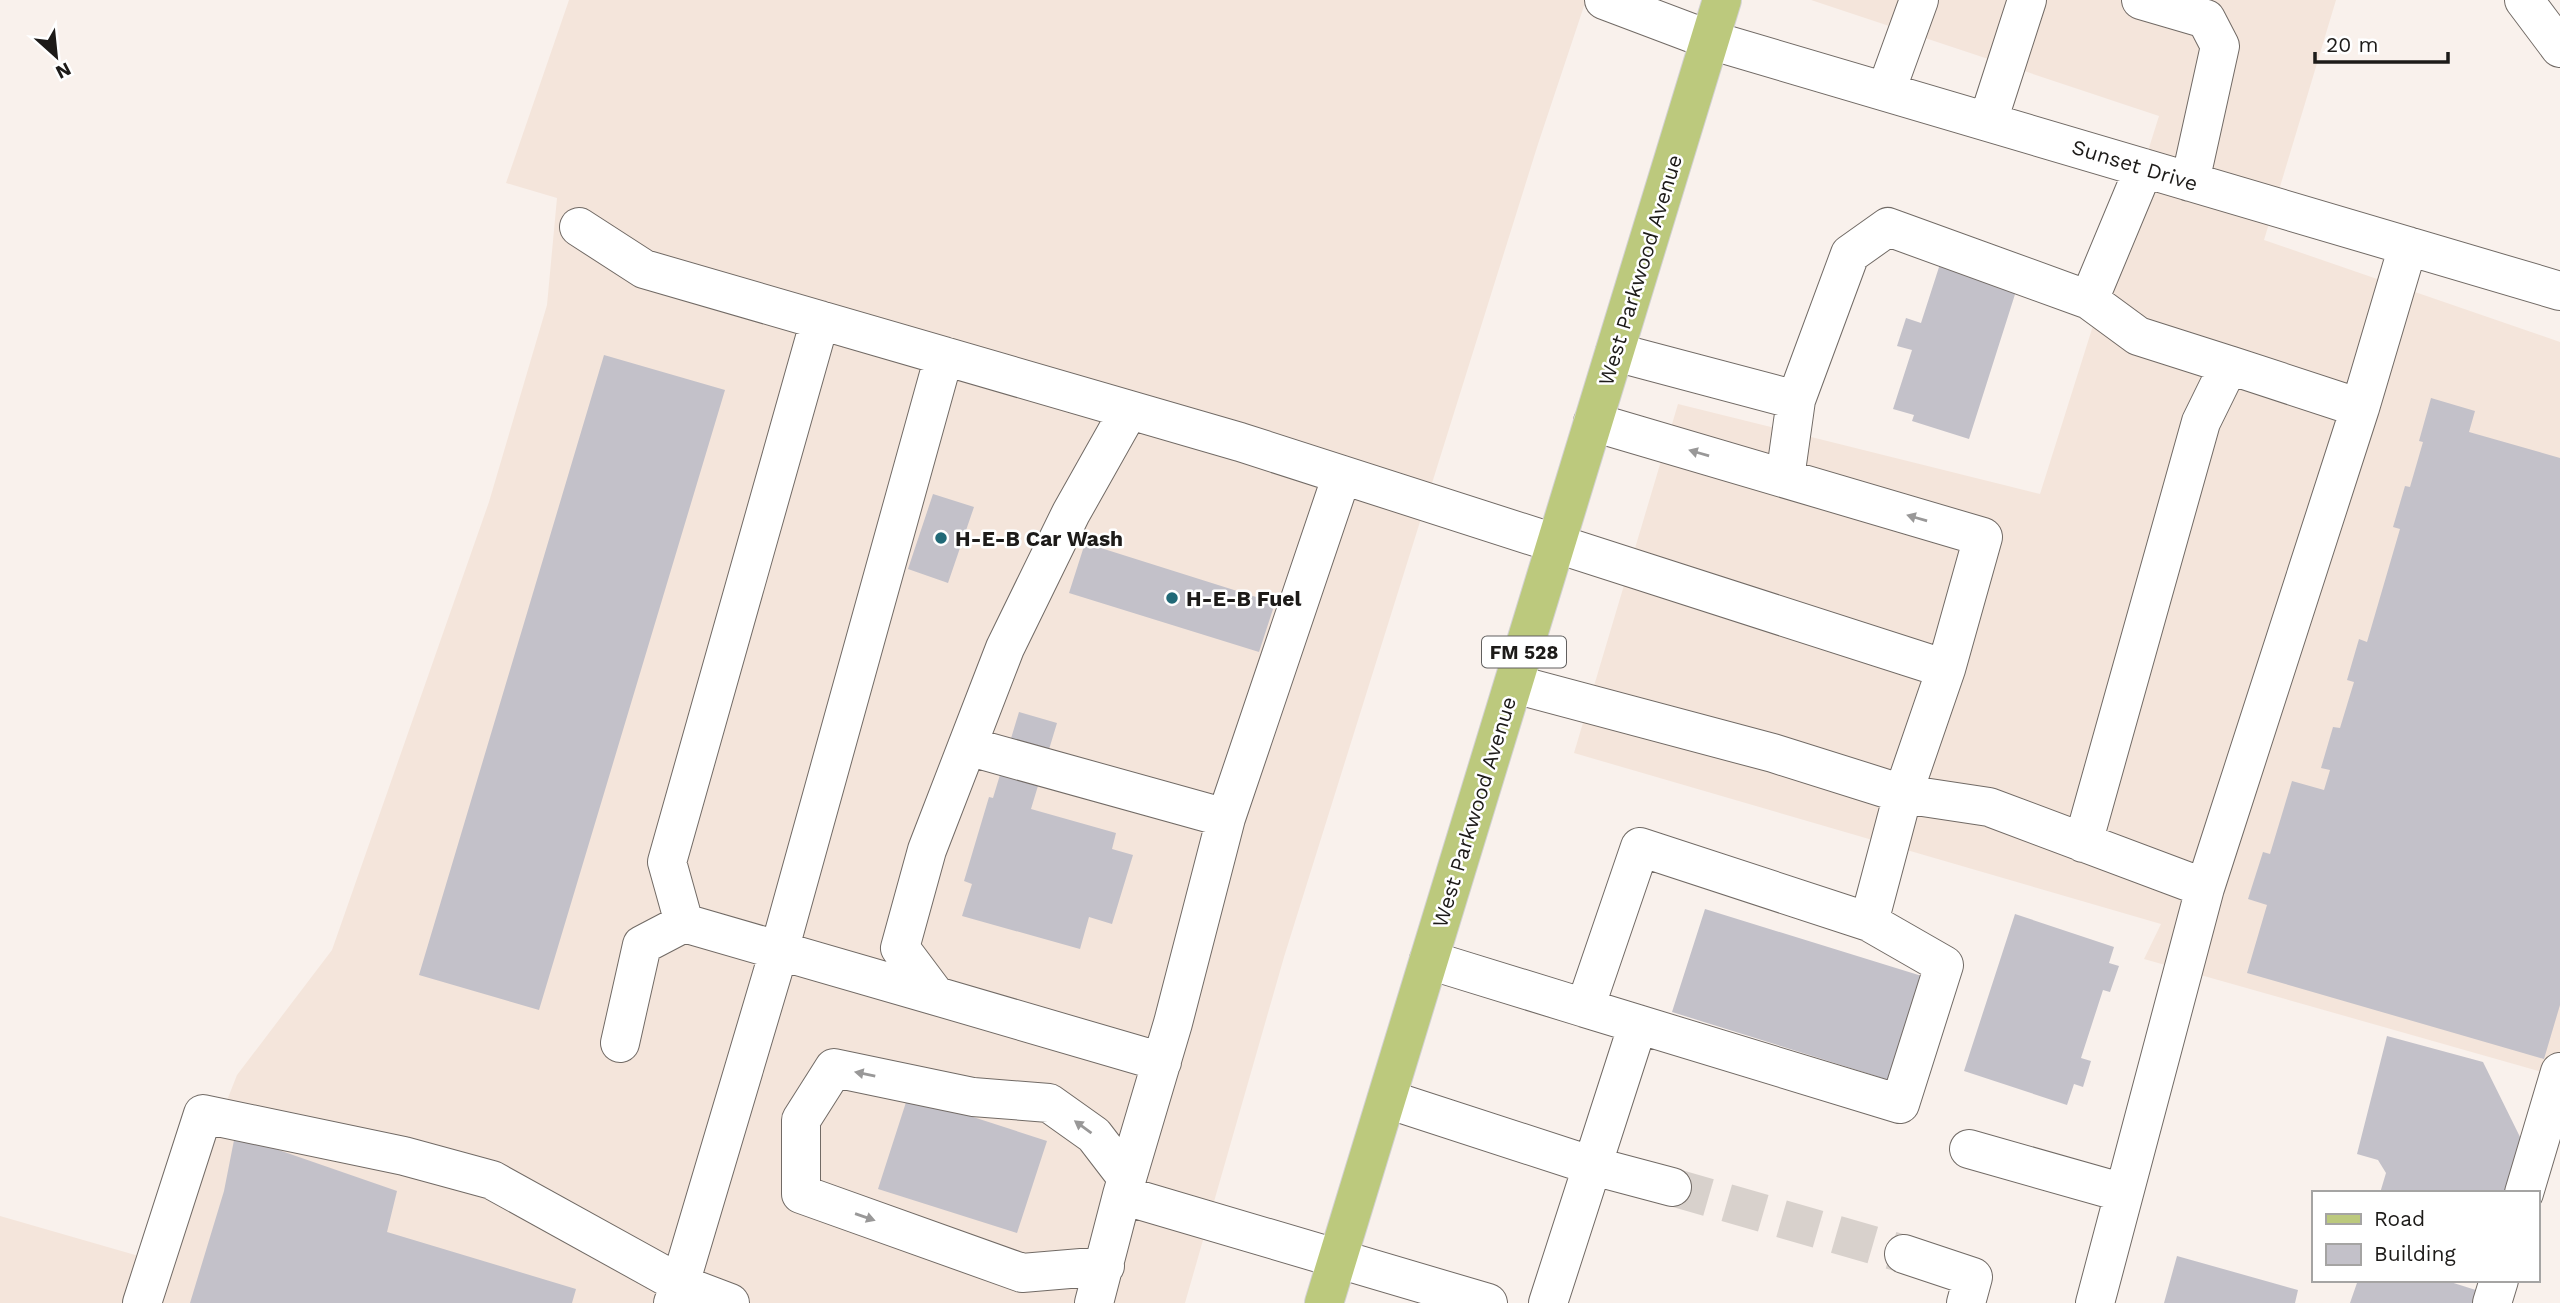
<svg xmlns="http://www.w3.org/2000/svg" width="2560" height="1303" viewBox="0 0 2560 1303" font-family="'Work Sans',sans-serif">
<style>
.built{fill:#f4e5db}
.building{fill:#c3c1c9}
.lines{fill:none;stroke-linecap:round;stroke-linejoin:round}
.minor-tunnel{stroke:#d8d1cc;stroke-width:38;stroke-dasharray:38 19;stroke-linecap:butt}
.minor-casing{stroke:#716a65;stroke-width:40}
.major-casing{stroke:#d2d1d1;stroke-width:40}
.minor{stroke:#fff;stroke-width:38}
.major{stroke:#bcc97d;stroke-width:38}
.oneway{fill:#999898}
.poi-dot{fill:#216977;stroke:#fff;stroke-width:2.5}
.labels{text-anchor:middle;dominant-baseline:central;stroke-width:5;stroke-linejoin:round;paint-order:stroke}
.shield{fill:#fff;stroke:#615f5e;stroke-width:2}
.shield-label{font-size:19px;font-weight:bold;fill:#1d1b19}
.street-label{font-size:21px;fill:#1d1b19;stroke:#fff}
.poi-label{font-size:21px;font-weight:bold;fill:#1d1b19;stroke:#fff;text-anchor:start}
</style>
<rect width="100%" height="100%" fill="#f9f1ec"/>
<path class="built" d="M569,0H1586L1538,144L1284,957L1185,1303H0V1216L163,1263L237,1075L332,950L489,502L547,305L557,198L506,183Z
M1811,0H2336L2264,240L2560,342V1077L2144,959L2161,924L1574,753L1678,404L2040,494L2159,116Z"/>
<path class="building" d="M1940,264L2017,288L1969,439L1912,421L1914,415L1893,409L1912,350L1897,346L1906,318L1921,323Z
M604,355L725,390L539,1010L419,975Z
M2431,398L2475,411L2469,432L2560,458V1005L2544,1059L2247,973L2267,905L2248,899L2263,852L2270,854L2292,781L2324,790L2330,770L2321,768L2333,727L2340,728L2354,682L2347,680L2359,639L2367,642L2400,529L2393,527L2405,486L2410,487L2423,442L2419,441Z
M933,494L974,507L948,583L908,569Z
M1085,543L1275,603L1259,652L1069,593Z
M1019,712L1057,723L1031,809L1116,833L1112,849L1133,855L1112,924L1089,917L1080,949L962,916L972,884L964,881L989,797L993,798Z
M1705,909L1925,977L1892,1081L1672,1012Z
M2015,914L2114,947L2109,963L2119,966L2110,992L2103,990L2081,1058L2091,1061L2083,1087L2074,1084L2067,1105L1964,1071Z
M2387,1036L2483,1062L2523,1143L2509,1193H2380L2386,1173L2378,1160L2357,1154Z
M908,1096L1047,1141L1017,1233L878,1189Z
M235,1135L397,1191L387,1232L576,1289L572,1303H190L224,1191Z
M2177,1256L2298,1290L2295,1303H2164Z
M2358,1280H2444L2479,1291L2476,1303H2350Z"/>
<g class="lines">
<path class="minor-tunnel" d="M1672,1187L1904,1254"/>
<defs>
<path id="minor" d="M1604,0L1710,40L2560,291
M2141,0L2206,19L2220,46L2190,182
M2524,0L2560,48
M1886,91L1919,0
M1988,121L2027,0
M579,227L644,269L1240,442L1946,669
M2089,300L2144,168
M820,320L667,862L684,923L936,996
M1615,352L1796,400
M1129,410L1071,513L1005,648L927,850L900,948L936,996L1162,1062
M1785,478L1796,400L1850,254L1888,227L2089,300L2138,336L2229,365
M1514,684L1773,753L1903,794L1989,807L2205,888L2095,1303
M967,746L1226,818
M2083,843L2201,422L2229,365L2360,408L2408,246
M2205,888L2360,408
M1429,960L1585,1008L1640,847L1869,922L1903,794L1946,669L1983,537L1593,422
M1585,1008L1900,1104L1944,965L1869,922
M620,1043L642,945L684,923
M1387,1099L1593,1166L1672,1187
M1969,1149L2124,1193
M2524,1193L2560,1072
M1122,1195L1488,1303
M1904,1254L1973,1277L1966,1303
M1105,1266L1022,1273L801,1194V1120L834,1068L973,1097L1049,1103L1094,1135L1127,1178
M142,1303L203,1114L404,1156L492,1180L680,1284L673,1303
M730,1303L680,1284L779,951L944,356
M1094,1303L1122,1195L1173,1023L1226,818L1342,475
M1548,1303L1638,1024
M2492,1303L2499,1280"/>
<path id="major" d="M1324,1303L1722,0"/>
</defs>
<use href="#minor" class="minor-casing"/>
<use href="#major" class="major-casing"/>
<use href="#minor" class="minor"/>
<use href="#major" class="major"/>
</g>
<defs><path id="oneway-solid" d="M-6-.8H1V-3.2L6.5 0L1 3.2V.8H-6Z" transform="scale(1.75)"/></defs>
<g class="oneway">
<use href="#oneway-solid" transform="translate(1699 453) rotate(-164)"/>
<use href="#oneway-solid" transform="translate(1917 518) rotate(-164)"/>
<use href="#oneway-solid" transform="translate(865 1074) rotate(-168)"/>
<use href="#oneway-solid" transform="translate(1083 1127) rotate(-144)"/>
<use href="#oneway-solid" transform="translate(865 1217) rotate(19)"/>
</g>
<g class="poi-dot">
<circle cx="941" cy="538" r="7"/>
<circle cx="1172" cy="598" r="7"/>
</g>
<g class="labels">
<rect class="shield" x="1482" y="636.5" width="84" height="31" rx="5"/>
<g class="shield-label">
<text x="1524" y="652">FM 528</text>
</g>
<g class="street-label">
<text transform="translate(2135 165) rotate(17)">Sunset Drive</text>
<text transform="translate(1640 270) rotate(-73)">West Parkwood Avenue</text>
<text transform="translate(1474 812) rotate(-73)">West Parkwood Avenue</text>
</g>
<g class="poi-label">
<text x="955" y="538">H-E-B Car Wash</text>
<text x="1186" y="598">H-E-B Fuel</text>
</g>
</g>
<rect x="2312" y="1191" width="228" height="91" fill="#ffffff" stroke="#a5a4a3" stroke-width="2"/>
<rect x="2326" y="1214" width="35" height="10" fill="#bcc97d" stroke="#a5a4a3" stroke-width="2"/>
<text x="2374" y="1226" font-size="21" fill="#1d1b19">Road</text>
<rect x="2326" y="1244" width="35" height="21" fill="#c3c1c9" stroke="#a5a4a3" stroke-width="2"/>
<text x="2374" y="1261" font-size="21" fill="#1d1b19">Building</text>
<g transform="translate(56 56) rotate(153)" stroke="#ffffff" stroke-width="5" paint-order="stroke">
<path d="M0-5L12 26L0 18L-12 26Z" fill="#1d1b19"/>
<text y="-10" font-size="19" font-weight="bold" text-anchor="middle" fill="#1d1b19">N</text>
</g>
<path d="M2315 52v10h133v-10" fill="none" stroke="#1d1b19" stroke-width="3.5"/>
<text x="2326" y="52" font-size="21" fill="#1d1b19" stroke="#ffffff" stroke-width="5" paint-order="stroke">20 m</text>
</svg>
